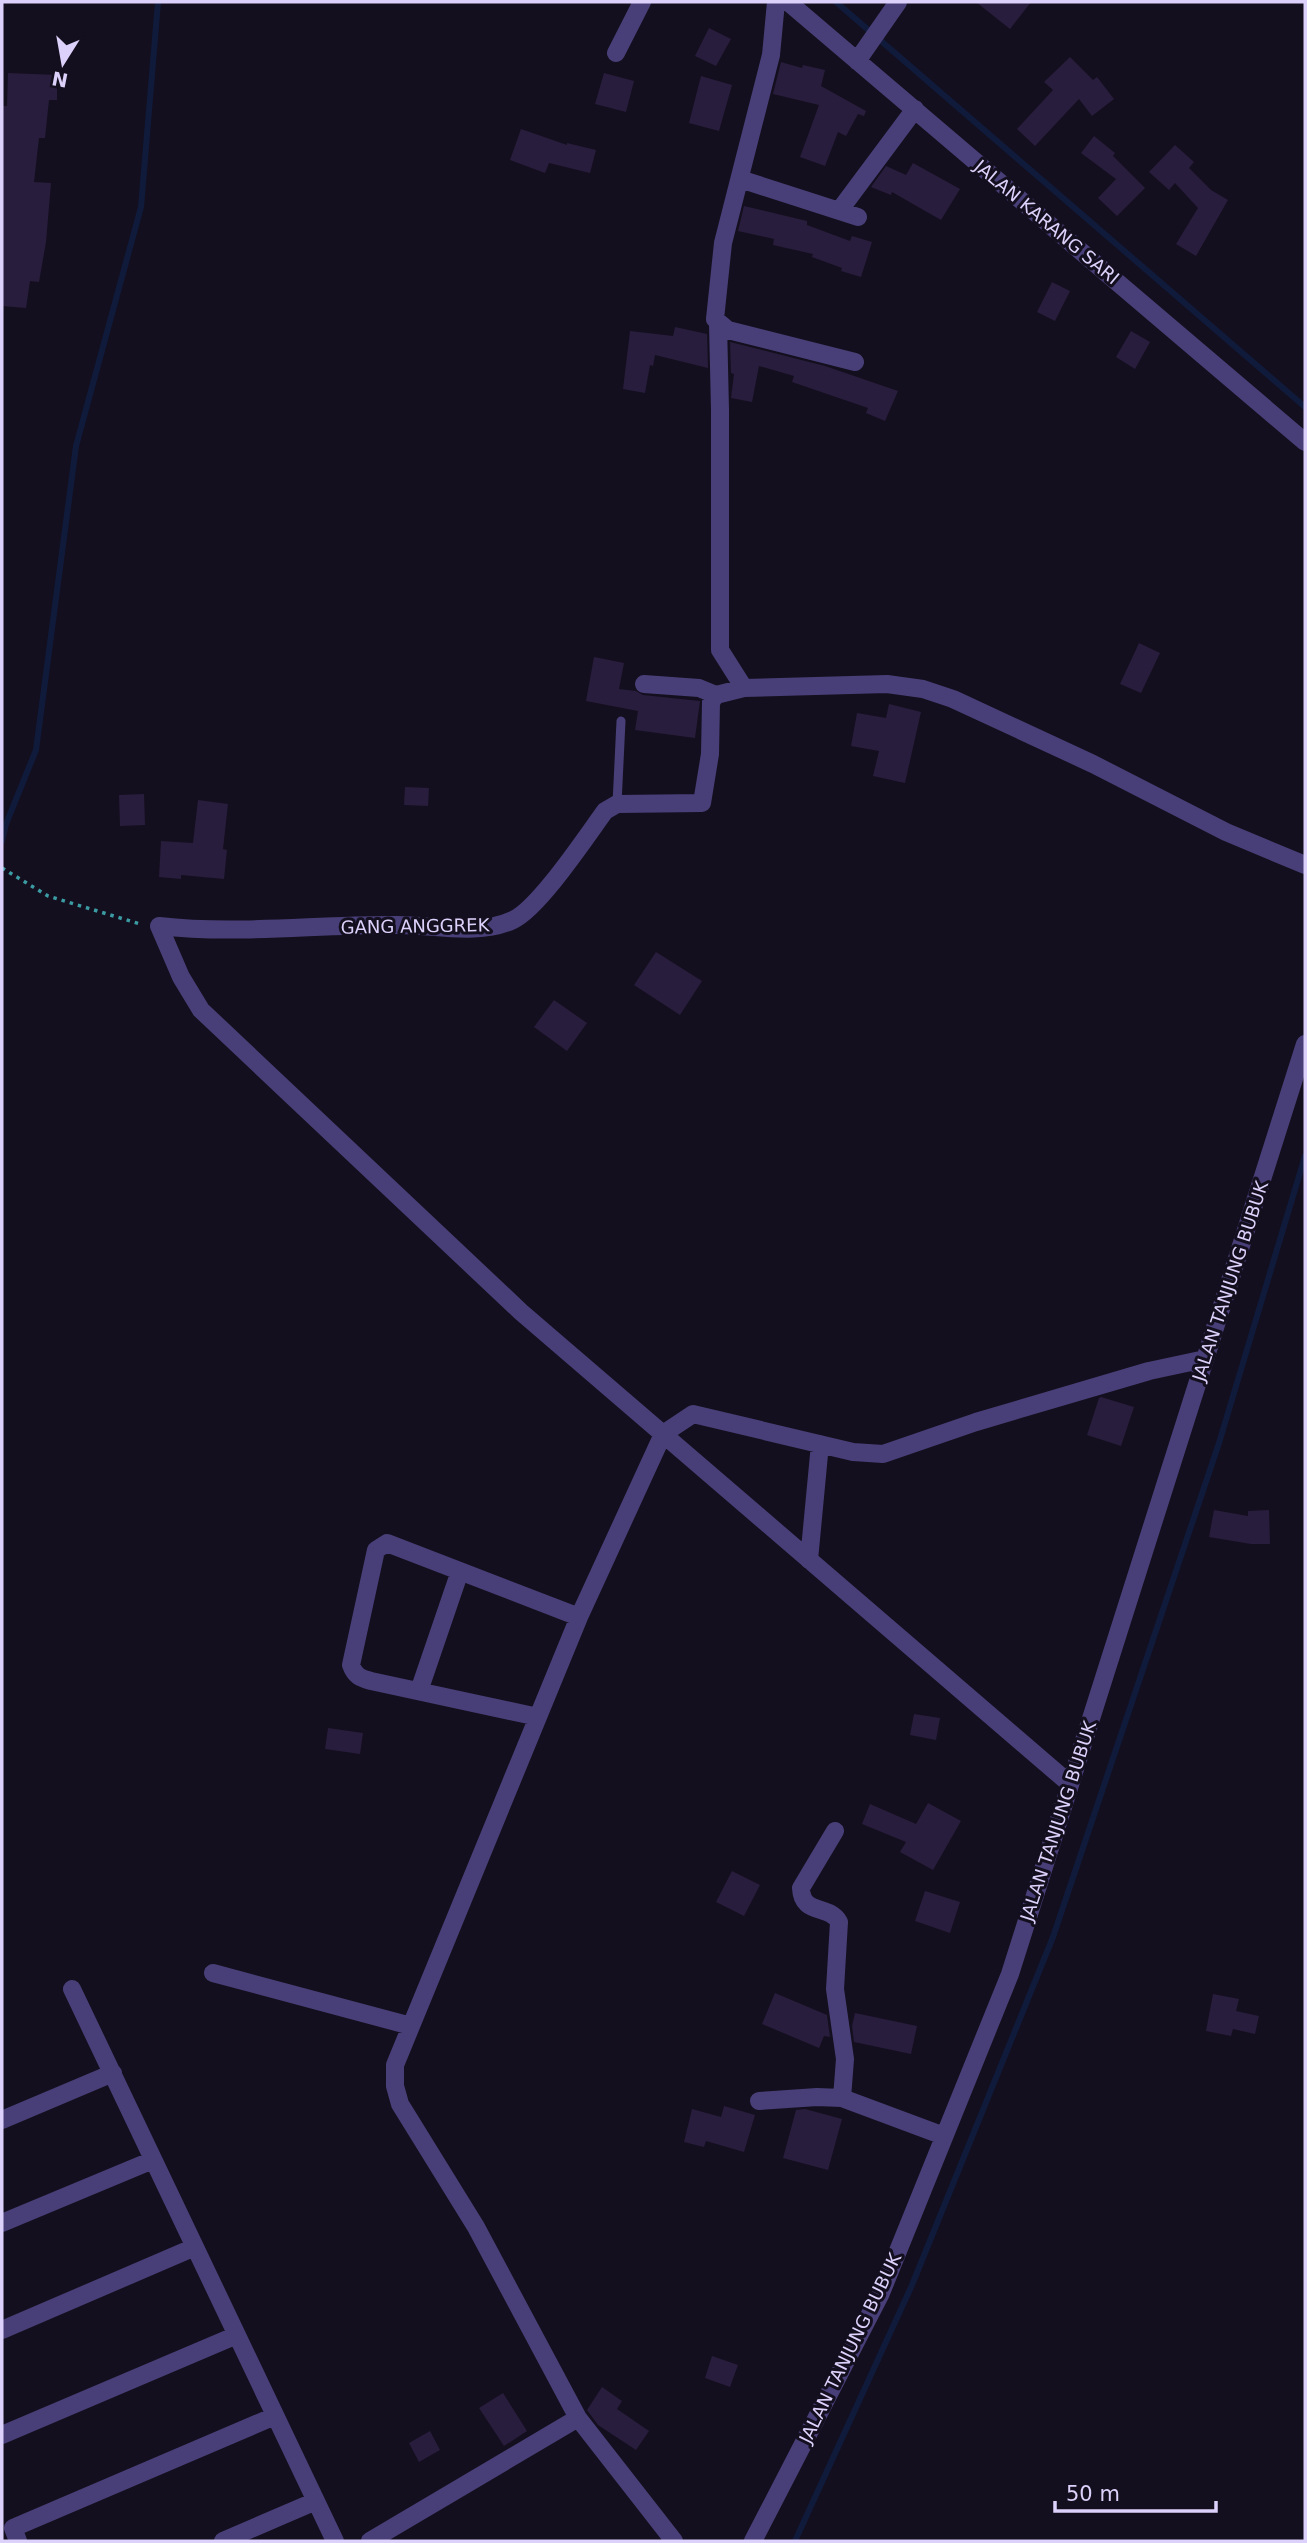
<svg xmlns="http://www.w3.org/2000/svg" width="1307" height="2543" viewBox="0 0 1307 2543" font-family="'DejaVu Sans',sans-serif">
<style>
.lines{fill:none;stroke-linecap:round;stroke-linejoin:round}
.stream{stroke:#101b3c;stroke-width:6}
.building{fill:#281d3d}
.path{stroke:#3b9ca4;stroke-width:3.5;stroke-dasharray:3.5 5;stroke-linecap:butt}
.lane{stroke:#493f78;stroke-width:9}
.street{stroke:#493f78;stroke-width:18}
.labels{text-anchor:middle;dominant-baseline:central;stroke-width:6;stroke-linejoin:round;paint-order:stroke}
.street-label{font-size:18px;fill:#dcd1fa;stroke:#140f1e}
</style>
<rect width="100%" height="100%" fill="#140f1e"/>
<g class="lines">
<path class="stream" d="M836,2L1305,407
M2,841L6,824L36,750L76,446L141,207L158,2
M795,2541L912,2285L1053,1937L1219,1443L1305,1156"/>
</g>
<path class="building" d="M976,2H1031L1010,29Z
M709,28L731,39L716,66L695,56Z
M1070,57L1093,80L1097,77L1114,99L1092,116L1079,99L1035,146L1017,129L1053,90L1044,82Z
M781,62L802,68L803,65L825,70L821,86L866,111L864,116L858,114L846,136L838,132L825,166L800,157L819,105L773,94Z
M8,73L57,75V100H49L45,138H39L34,182L51,183L46,242L39,282L30,281L26,308L2,306V106H7Z
M604,73L634,81L626,112L595,104Z
M701,76L732,85L719,131L689,123Z
M521,129L567,145V143L596,150L590,173L549,163L545,173L510,160Z
M1094,136L1115,153L1113,156L1145,188L1117,216L1098,198L1116,179L1081,153Z
M1175,145L1194,162L1189,168L1211,190L1228,200L1196,256L1176,244L1198,208L1175,183L1169,190L1149,172Z
M913,163L960,189L941,220L892,192L891,195L871,187L886,166L906,175Z
M744,206L807,221V225L850,241L852,236L872,242L861,277L841,271L842,268L812,257L813,254L773,245L774,239L738,231Z
M1052,282L1070,291L1055,321L1037,312Z
M675,327L707,334L708,368L655,355L653,366L650,365L645,393L623,389L630,331L673,336Z
M1131,331L1150,342L1135,369L1116,357Z
M730,342L825,366L898,391L885,421L866,413L868,408L792,382L794,376L759,366L752,402L731,398L734,374L731,373Z
M1139,643L1160,653L1141,693L1120,684Z
M594,657L624,663L619,689L636,691L643,695L700,701L695,738L635,730L638,711L586,701Z
M889,704L921,712L905,783L873,776L879,751L851,746L857,713L886,718Z
M405,787L429,788L428,806L404,805Z
M144,794L145,825L120,826L119,795Z
M198,800L228,804L223,849L227,850L224,879L181,875V879L159,877L161,841L193,843Z
M656,952L702,981L680,1015L634,985Z
M554,1000L587,1023L567,1051L534,1027Z
M1101,1397L1134,1407L1121,1446L1087,1435L1099,1398Z
M1214,1510L1248,1516V1511L1269,1510L1270,1544H1251L1209,1537Z
M914,1714L940,1718L936,1740L910,1735Z
M328,1728L363,1733L360,1754L325,1749Z
M928,1803L961,1821L933,1870L900,1852L906,1842L862,1824L870,1804L916,1824Z
M732,1871L760,1885L744,1916L716,1902Z
M925,1891L960,1902L950,1933L915,1921Z
M775,1993L827,2015L830,2037L824,2036L819,2048L762,2024Z
M1213,1994L1239,1999L1236,2011L1259,2016L1255,2034L1233,2029L1231,2036L1206,2031Z
M855,2013L917,2026L911,2054L854,2042L852,2026Z
M724,2106L755,2115L744,2152L706,2141L704,2147L684,2142L692,2109L721,2117Z
M805,2109L842,2119L828,2170L783,2158L796,2110Z
M712,2356L738,2365L730,2387L705,2378Z
M602,2387L622,2401L617,2409L649,2431L636,2450L598,2425L587,2410Z
M503,2393L527,2431L504,2446L479,2408Z
M430,2431L440,2450L419,2462L409,2443Z"/>
<g class="lines">
<path class="path" d="M2,868L48,896L140,924"/>
<path class="lane" d="M617,804L621,721"/>
<path class="street" d="M776,2L771,55L723,243L715,319L728,330L855,362
M788,2L1305,442
M616,53L642,2
M857,61L898,2
M740,179L858,217
M839,211L915,109
M718,323L720,410V650L744,688
M644,684L699,688L716,695
M809,1560L820,1444
M419,1691L460,1571
M538,1717L371,1681C360,1678 355,1676 351,1665L376,1550L387,1543L579,1617
M1070,1784L521,1312L201,1010L181,977L159,926C238,935 318,924 398,925C435,925 479,936 513,920C539,908 586,837 605,811L617,804L702,803L710,754L711,702L716,695L744,688L887,684L923,689L953,699L1093,764L1226,832L1305,865
M835,1831L801,1888C802,1916 829,1904 839,1922L835,1989L845,2059L842,2098
M213,1973L411,2026
M72,1989L335,2541
M759,2101L817,2097L842,2098L944,2136
M2,2120L113,2073
M2,2223L153,2160
M2,2330L195,2247
M2,2435L237,2335
M18,2541L13,2528L275,2416
M223,2541L316,2501
M370,2541L578,2418
M674,2541L578,2418L476,2227L400,2104L395,2086V2065L579,1617L663,1434L693,1414L853,1452L883,1454L976,1422L1149,1371L1205,1359
M753,2541L881,2293L1010,1974L1305,1044"/>
</g>
<g class="labels">
<g class="street-label">
<text transform="translate(1047 222) rotate(40)">JALAN KARANG SARI</text>
<text transform="translate(415 926) rotate(-1)">GANG ANGGREK</text>
<text transform="translate(1230 1281) rotate(-72)">JALAN TANJUNG BUBUK</text>
<text transform="translate(1058 1821) rotate(-72)">JALAN TANJUNG BUBUK</text>
<text transform="translate(850 2348) rotate(-64)">JALAN TANJUNG BUBUK</text>
</g>
</g>
<rect width="1307" height="2543" fill="none" stroke="#dcd1fa" stroke-width="7"/>
<g transform="translate(63 63) rotate(191)" stroke="#140f1e" stroke-width="5" paint-order="stroke">
<path d="M0-5L12 26L0 18L-12 26Z" fill="#dcd1fa"/>
<text y="-10" font-size="19" font-weight="bold" text-anchor="middle" fill="#dcd1fa">N</text>
</g>
<path d="M1055 2501v10h161v-10" fill="none" stroke="#dcd1fa" stroke-width="3.5"/>
<text x="1066" y="2501" font-size="21" fill="#dcd1fa" stroke="#140f1e" stroke-width="5" paint-order="stroke">50 m</text>
</svg>
